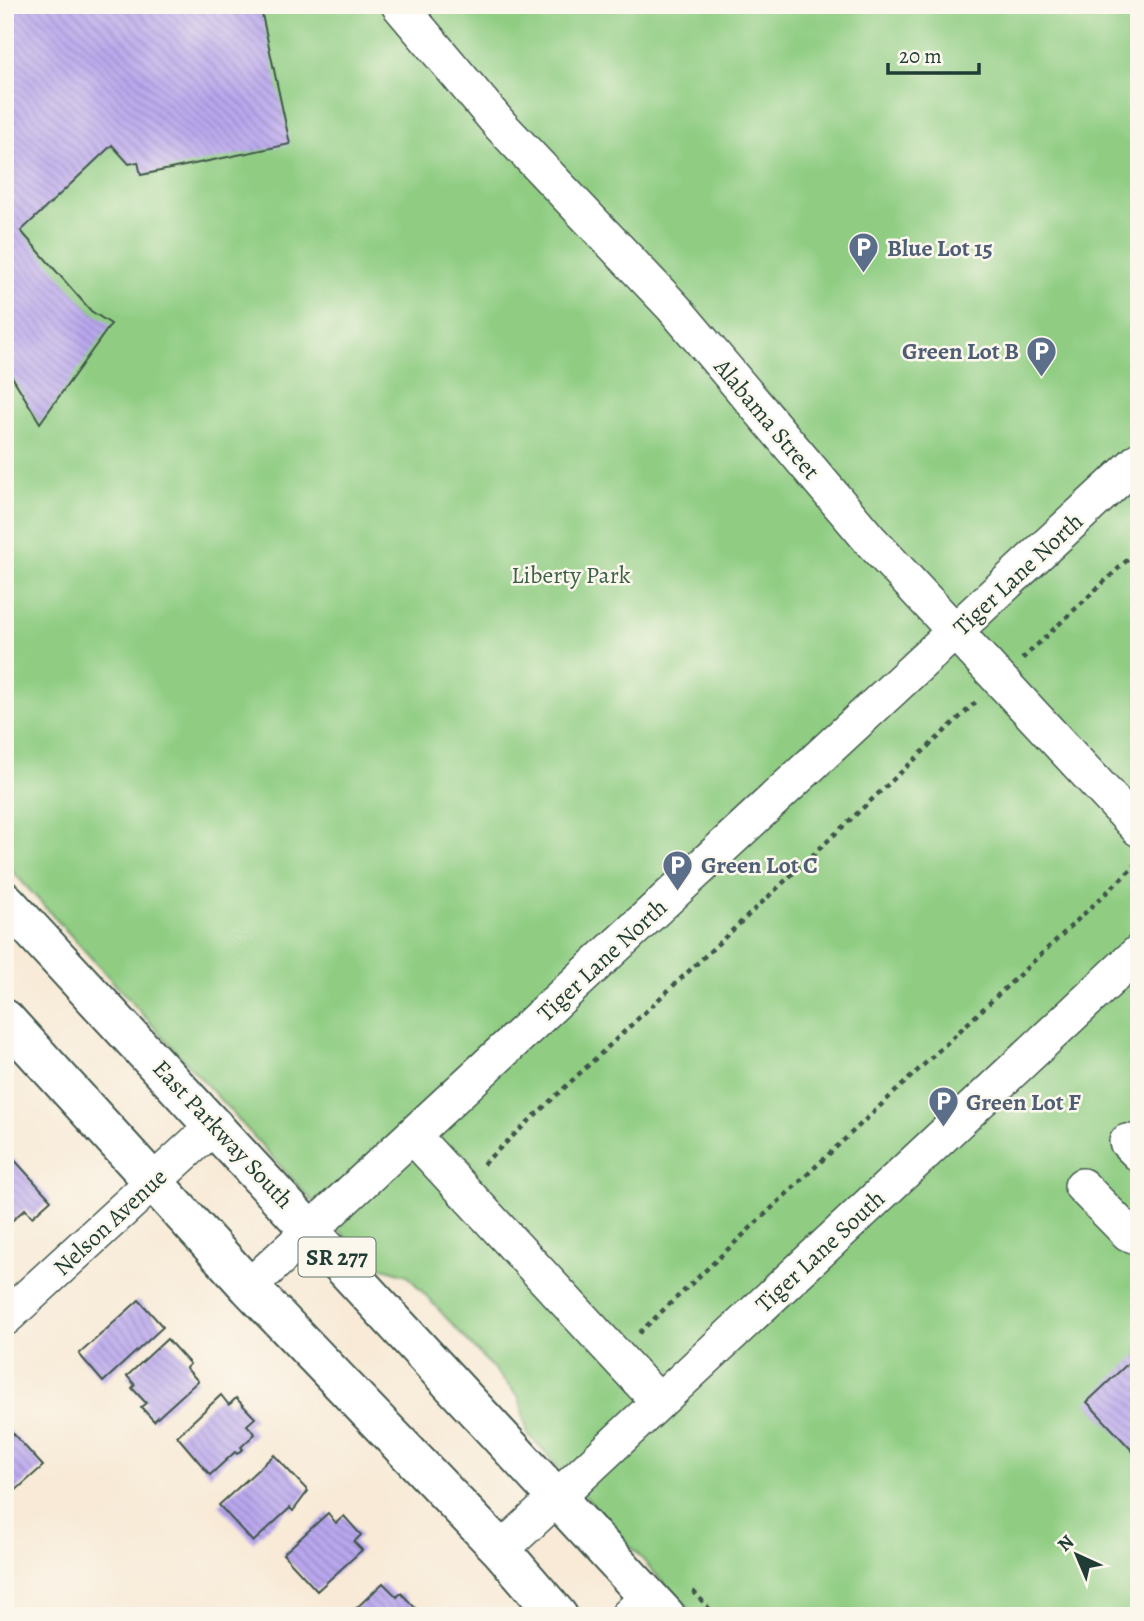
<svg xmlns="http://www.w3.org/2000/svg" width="1144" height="1621" viewBox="0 0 1144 1621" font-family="Alegreya,serif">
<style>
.green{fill:#90cd83;stroke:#58855c;stroke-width:2}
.building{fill:url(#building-back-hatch)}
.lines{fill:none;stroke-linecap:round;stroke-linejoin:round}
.minor-casing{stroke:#40574c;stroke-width:38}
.major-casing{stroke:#40574c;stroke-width:42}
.path{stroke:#40574c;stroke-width:4.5;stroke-dasharray:5 5;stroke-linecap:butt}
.minor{stroke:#fff;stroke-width:35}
.major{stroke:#fff;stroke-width:38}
.labels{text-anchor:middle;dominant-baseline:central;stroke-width:5;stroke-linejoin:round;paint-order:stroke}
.shield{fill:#fbf7ec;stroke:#61756b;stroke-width:2}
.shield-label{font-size:23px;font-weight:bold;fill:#1f3d34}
.service-label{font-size:24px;font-weight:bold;fill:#4e5e75;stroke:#fbf7ec;text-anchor:start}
.street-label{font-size:24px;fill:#1f3d34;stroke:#fbf7ec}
.park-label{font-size:24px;fill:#3b6148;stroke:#fbf7ec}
</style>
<defs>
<pattern id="building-back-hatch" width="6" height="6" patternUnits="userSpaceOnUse" patternTransform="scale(1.75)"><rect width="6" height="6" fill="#baa7ee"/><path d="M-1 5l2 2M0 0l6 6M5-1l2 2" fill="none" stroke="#9789c2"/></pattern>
</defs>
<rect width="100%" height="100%" fill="#fbf7ec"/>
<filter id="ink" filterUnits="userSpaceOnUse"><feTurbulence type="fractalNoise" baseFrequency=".0143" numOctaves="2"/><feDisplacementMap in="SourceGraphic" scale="14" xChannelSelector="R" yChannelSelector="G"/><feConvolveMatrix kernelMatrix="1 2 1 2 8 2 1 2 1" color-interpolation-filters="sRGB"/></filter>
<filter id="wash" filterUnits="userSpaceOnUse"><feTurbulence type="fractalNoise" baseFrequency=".00686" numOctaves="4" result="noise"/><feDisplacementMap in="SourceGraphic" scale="28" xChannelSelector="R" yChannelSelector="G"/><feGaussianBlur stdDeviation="1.57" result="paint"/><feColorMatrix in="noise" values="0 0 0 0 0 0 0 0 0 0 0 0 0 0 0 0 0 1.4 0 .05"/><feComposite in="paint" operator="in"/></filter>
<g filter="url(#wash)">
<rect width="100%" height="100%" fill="#f8ead7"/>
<path class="green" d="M5,5H1139V1616H694L528,1434L519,1397L407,1275L376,1266L366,1260L5,863Z"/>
<g id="blocks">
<path class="building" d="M5,5H260L290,144L141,175L138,162L129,164L112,145L21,231L91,311L111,324L40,423L5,365Z
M10,1155L51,1200L32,1217L25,1209L5,1227V1159Z
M139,1300L163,1327L103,1382L79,1354Z
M167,1339L190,1364L186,1368L198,1381L154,1421L141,1407L146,1403L132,1388L135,1385L127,1376Z
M1139,1353V1458L1087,1402Z
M221,1395L229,1405L236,1398L255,1418L247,1425L255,1434L241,1447L243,1449L237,1454L235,1452L210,1475L177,1436Z
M8,1428L43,1466L5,1500V1431Z
M274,1455L308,1491L293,1511L290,1508L253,1542L219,1505Z
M328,1513L336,1523L344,1516L361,1535L354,1542L362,1550L317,1591L283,1554Z
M383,1583L397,1597L401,1593L421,1614L348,1616Z"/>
</g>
</g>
<g filter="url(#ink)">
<use href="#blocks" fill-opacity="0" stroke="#40574c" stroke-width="2"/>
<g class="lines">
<defs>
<path id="minor" d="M399,5L501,126L673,307L870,540L1139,829
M413,1136L659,1402
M1127,1142L1139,1154
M1082,1186L1128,1233L1139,1237
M249,1287L1139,460
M5,1318L215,1125
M501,1550L1139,952
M628,1616L649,1597"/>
<path id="major" d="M5,901L666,1616
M5,1019L249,1287L501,1550L558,1616"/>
</defs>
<use href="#minor" class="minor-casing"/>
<use href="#major" class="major-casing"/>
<path class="path" d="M1022,659L1139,549
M483,1164L977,701
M639,1333L1139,862
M693,1591L716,1616"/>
<use href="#minor" class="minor"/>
<use href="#major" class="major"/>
</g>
</g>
<defs>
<symbol id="parking-pin" viewBox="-11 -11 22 30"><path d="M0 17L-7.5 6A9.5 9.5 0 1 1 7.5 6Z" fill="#5c6f8a" stroke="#fbf7ec"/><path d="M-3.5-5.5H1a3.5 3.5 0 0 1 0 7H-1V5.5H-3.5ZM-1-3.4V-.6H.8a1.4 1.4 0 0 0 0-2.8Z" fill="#fff"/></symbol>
</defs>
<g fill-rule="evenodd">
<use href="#parking-pin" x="846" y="230" width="35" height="47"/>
<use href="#parking-pin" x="1024" y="334" width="35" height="47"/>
<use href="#parking-pin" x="660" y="848" width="35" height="47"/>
<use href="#parking-pin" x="926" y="1084" width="35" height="47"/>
</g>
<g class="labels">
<rect class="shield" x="298.5" y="1237.5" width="77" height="39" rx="5"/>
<g class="shield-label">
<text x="337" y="1257">SR 277</text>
</g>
<g class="service-label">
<text x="887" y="248">Blue Lot 15</text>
<text x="1019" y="351" text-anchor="end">Green Lot B</text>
<text x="701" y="865">Green Lot C</text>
<text x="966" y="1102">Green Lot F</text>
</g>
<g class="street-label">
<text transform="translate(767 419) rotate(50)">Alabama Street</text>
<text transform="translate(1018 574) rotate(-43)">Tiger Lane North</text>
<text transform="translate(602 960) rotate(-43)">Tiger Lane North</text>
<text transform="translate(223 1134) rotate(47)">East Parkway South</text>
<text transform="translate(110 1222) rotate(-43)">Nelson Avenue</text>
<text transform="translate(820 1251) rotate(-43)">Tiger Lane South</text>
</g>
<g class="park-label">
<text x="571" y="575">Liberty Park</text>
</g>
</g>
<rect width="1144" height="1621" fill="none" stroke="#fbf7ec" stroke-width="28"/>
<g transform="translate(1077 1555) rotate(316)" stroke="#fbf7ec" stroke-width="5" paint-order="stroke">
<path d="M0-5L12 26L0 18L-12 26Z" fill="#1f3d34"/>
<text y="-10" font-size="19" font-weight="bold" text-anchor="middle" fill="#1f3d34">N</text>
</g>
<path d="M888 63v10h91v-10" fill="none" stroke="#1f3d34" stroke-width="3.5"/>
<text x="899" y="63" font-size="21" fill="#1f3d34" stroke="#fbf7ec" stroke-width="5" paint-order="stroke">20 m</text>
</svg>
